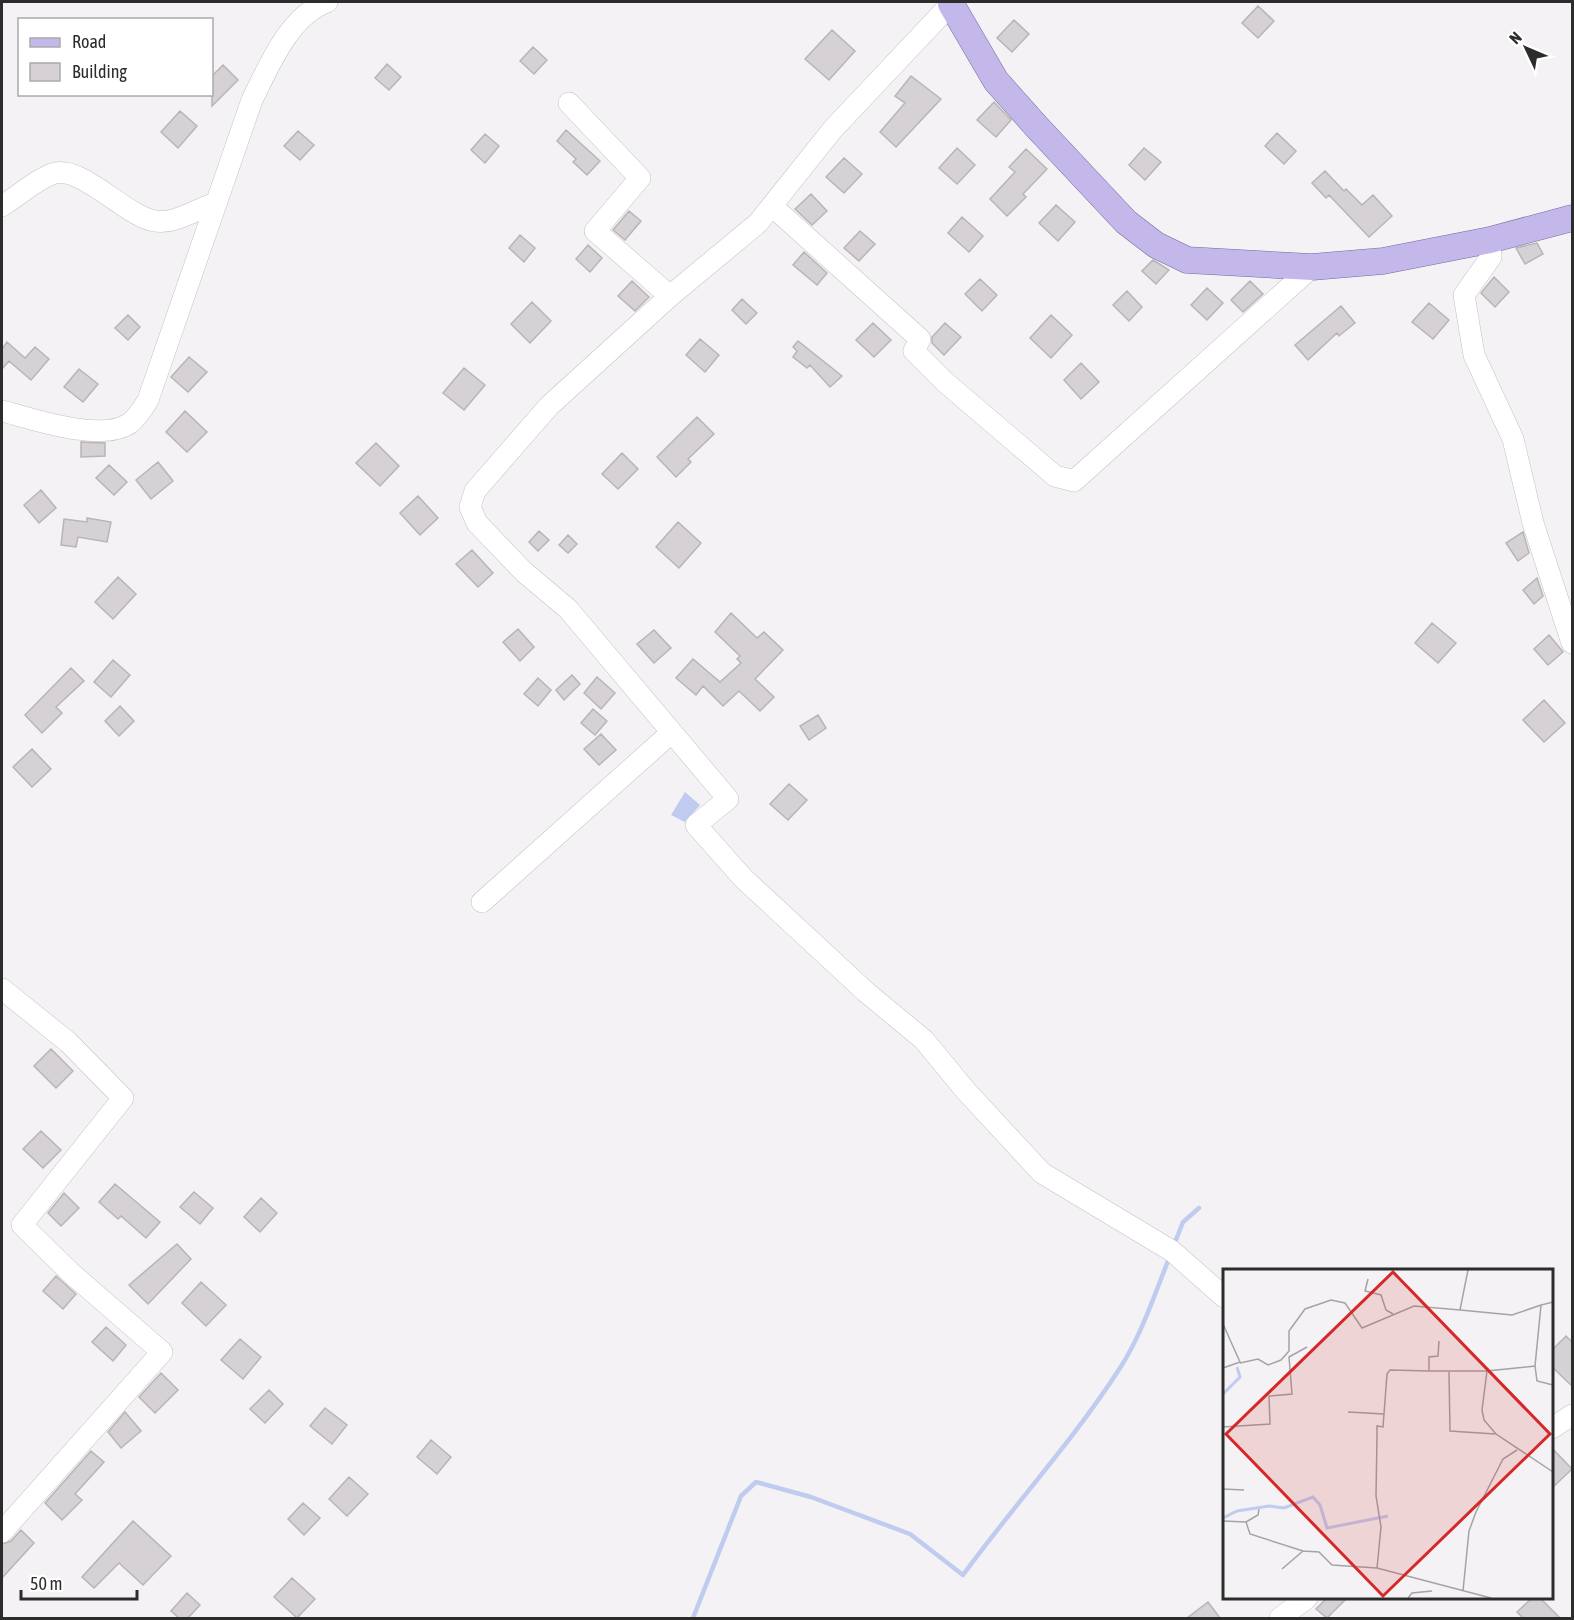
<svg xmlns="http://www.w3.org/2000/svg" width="1574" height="1620" viewBox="0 0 1574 1620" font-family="'Asap Condensed',sans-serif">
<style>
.water{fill:#c0cbf0}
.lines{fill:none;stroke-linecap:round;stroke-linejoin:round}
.stream{stroke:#c0cbf0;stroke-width:4.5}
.building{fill:#d5d1d4;stroke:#b8b5b7;stroke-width:1.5}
.minor-casing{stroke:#c3c1c4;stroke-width:22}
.major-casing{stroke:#75689f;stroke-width:27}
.minor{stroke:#fff;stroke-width:21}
.major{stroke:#c4b8ea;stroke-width:26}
.inset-river{fill:none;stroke:#c0cbf0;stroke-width:3}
.inset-road{fill:none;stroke:#a4a3a5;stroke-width:1.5}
.view{fill:#d62828;fill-opacity:0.15;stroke:#d62828;stroke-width:3}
.inset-edge{fill:none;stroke:#2d2c2d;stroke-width:3}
</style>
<rect width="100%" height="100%" fill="#f4f2f5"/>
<path class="water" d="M685,792L700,805L685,822L671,815Z"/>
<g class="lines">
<path class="stream" d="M1174,1245L1183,1222L1199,1208
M693,1618L741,1496L756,1482L811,1497L910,1534L963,1575C1014,1505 1073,1441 1120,1368C1142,1334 1155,1293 1170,1256"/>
</g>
<path class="building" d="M1258,6L1274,21L1258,38L1242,23Z
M1014,20L1029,34L1012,52L997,38Z
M832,30L855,51L829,80L805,59Z
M533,47L547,60L534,74L520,61Z
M387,64L401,77L389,90L375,78Z
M223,65L238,80L212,106V76Z
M911,76L941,99L896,147L880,132L905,103L895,96Z
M994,102L1011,120L996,137L977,120Z
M180,111L197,126L178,148L161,132Z
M566,130L600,161L587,175L573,162L576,159L557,141Z
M298,131L314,145L300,160L284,146Z
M1277,133L1296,151L1284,164L1265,146Z
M485,134L499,146L485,163L471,150Z
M957,148L975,165L957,184L939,168Z
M1144,148L1161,162L1145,180L1129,165Z
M1026,149L1047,169L1023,194L1026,197L1007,216L990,199L1015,172L1009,167Z
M844,158L862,174L844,193L826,177Z
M1325,171L1344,191L1346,189L1362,205L1373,195L1392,216L1369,237L1329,195L1326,198L1312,183Z
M811,194L827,211L812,225L795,209Z
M1056,205L1075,222L1058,241L1039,223Z
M629,211L641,221L625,240L613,230Z
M962,217L983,236L969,252L948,233Z
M860,231L875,244L859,261L844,248Z
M520,235L535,248L524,262L509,248Z
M1537,243L1543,254L1525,264L1516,248Z
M588,245L602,258L590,272L576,259Z
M804,252L827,273L817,285L793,265Z
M1153,260L1169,270L1156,284L1142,271Z
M1494,277L1509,292L1495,307L1481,293Z
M980,279L997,295L982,311L965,294Z
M632,281L649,297L635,311L618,296Z
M1250,281L1263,294L1243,312L1231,300Z
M1207,288L1223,303L1207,320L1191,305Z
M1127,291L1142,307L1129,321L1113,305Z
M742,299L757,313L746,324L732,310Z
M532,302L551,321L530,343L511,324Z
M1429,303L1449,320L1433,339L1412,322Z
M1341,306L1355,323L1339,336L1337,333L1308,360L1295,345Z
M128,315L140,327L128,340L115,328Z
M1051,315L1072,335L1051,358L1030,338Z
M873,323L891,340L874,357L856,340Z
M945,323L961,337L944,355L932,343V337Z
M700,339L719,355L705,372L686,355Z
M798,341L842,376L830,387L810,365L807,368L793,357L797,351L793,347Z
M7,342L25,358L35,347L49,359L31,380L9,361L2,369V349Z
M189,357L207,372L188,392L171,377Z
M1081,363L1099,382L1081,399L1064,380Z
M464,368L485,385L464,410L443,393Z
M79,369L98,384L83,402L64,387Z
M185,411L207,432L187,452L166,432Z
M697,417L714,434L688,459L691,462L676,477L657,457Z
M81,442L105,443V456L81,457Z
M376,443L399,466L380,486L356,463Z
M622,453L638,469L618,489L602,474Z
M158,462L173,481L151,499L136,480Z
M109,465L127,482L114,495L96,478Z
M41,490L56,508L39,523L24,505Z
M418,496L438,518L420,535L400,513Z
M87,518L111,522L107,542L78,537L76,547L61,545L64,519L87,522Z
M678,522L701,543L679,568L656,547Z
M539,531L549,540L538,551L529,542Z
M1523,532L1529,553L1518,561L1506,543Z
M568,535L577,544L568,553L559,545Z
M472,550L493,573L478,587L456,564Z
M118,577L136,594L113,619L95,602Z
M1537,578L1543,596L1534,604L1523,590Z
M731,613L757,638L764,632L783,650L755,679L774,697L760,711L739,691L723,706L703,686L696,695L676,678L693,659L720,682L741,663L737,659L740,656L715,632Z
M1432,623L1456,643L1438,663L1415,643Z
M518,629L534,647L520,661L503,642Z
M654,630L671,648L654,663L637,644Z
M1549,635L1563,652L1548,665L1534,649Z
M113,660L130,675L111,697L94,682Z
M71,668L84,681L56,707L62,713L42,733L25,715Z
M572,675L580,684L564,700L556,690Z
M597,677L615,693L601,709L584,693Z
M538,678L551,690L538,706L524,694Z
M1544,700L1565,723L1544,742L1523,720Z
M120,706L134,721L119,736L105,721Z
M593,709L607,721L595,735L581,723Z
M818,715L826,728L809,740L800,726Z
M601,734L616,750L599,765L584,749Z
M32,749L51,769L32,787L13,767Z
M789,784L807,800L788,820L770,804Z
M51,1049L73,1071L56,1088L34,1066Z
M41,1131L61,1150L43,1168L23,1149Z
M115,1184L160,1222L146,1238L121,1216L118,1219L99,1202Z
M194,1192L213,1208L200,1224L180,1207Z
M64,1193L79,1208L61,1226L48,1213Z
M261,1198L277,1213L260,1232L244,1217Z
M177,1244L191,1259L148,1304L129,1285Z
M56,1276L76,1294L63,1309L43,1291Z
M201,1282L226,1305L206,1326L182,1303Z
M106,1327L126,1345L113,1361L92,1342Z
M1566,1336L1572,1342V1386L1551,1366V1351Z
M240,1339L261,1357L243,1379L221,1360Z
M161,1373L178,1390L155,1413L139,1397Z
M269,1390L283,1404L265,1423L250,1409Z
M325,1408L347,1425L332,1444L310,1426Z
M125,1412L141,1431L121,1448L108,1432Z
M431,1440L451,1457L437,1474L417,1457Z
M1551,1447L1572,1469L1551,1489Z
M91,1451L104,1462L75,1494L82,1500L62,1520L45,1503Z
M349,1477L368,1494L347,1516L329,1499Z
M303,1503L320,1518L304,1535L288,1519Z
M133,1521L171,1556L143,1585L119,1563L94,1588L82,1577Z
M21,1530L34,1543L2,1578V1544L11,1541Z
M292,1578L315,1599L297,1618L274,1597Z
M187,1593L200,1605L188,1618H179L171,1611Z
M1327,1598H1347L1327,1618L1316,1609Z
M1532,1598H1540L1560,1618H1523L1517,1612Z
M1208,1602L1220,1618H1187Z"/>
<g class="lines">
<defs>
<path id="minor" d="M569,103L640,178L595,231L670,296L758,223L833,129L951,4
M2,206C18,196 34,181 52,174C80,163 126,217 155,221C174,225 198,208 216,203
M772,206L920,339L914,351L945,382L1055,476L1074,481L1312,267
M1490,240L1491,257L1464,295L1474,355L1513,439L1533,523L1572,643
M670,296L549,406L475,491L470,507L477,523L524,572L568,609L728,799L696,825L743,878L866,992L924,1040L966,1091L1042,1173L1172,1251L1224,1297
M2,411C33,419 102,443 130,423C138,417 143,408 148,400L252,100C269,66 289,16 327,2
M482,902L671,733
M2,989L68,1042L123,1098L22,1225L71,1273L162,1352L2,1532
M1552,1428L1572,1415
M1280,1618L1307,1598"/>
<path id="major" d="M952,2L951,4L996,81L1036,126L1126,222L1156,245L1187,260L1312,267L1383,261L1490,240L1572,218"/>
</defs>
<use href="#minor" class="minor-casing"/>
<use href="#major" class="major-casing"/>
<use href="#minor" class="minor"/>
<use href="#major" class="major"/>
</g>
<g transform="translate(1223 1269)">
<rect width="330" height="330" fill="#f4f2f5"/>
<path class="inset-river" d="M0,125L17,108L14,98M0,249L14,242L46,237L61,239L90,228L97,236L104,259L165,247"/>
<path class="inset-road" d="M145,10L142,22L158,26L163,41L170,45M330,33L318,36L312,97L264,102L259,141L261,151L273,165L330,203M237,41L289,46L318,36M0,55L17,93L0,99M216,72L215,87L206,88V102H264M17,94L35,90L45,96L58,91L66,82V62L82,40L108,31L122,34L139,59L191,37L237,41L245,1M312,97L314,112L330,116M226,103L227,162L272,165M125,143L161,145M0,158L47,155L46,127L69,125L66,88L84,78M0,220L21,221M0,252L23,253L27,265L80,282L96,283L109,296L154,299L268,329M23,253L35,246L36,240M154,299L158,258L153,227L154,167V157L160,158L164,105L167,101L206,102M59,300L80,282M240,322L246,262L253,243L280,190L294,181M185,329L189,324L209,322"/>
<path class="view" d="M170,3L327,165L160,327L3,165Z"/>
<rect width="330" height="330" class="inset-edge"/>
</g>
<rect width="1574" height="1620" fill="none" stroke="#2d2c2d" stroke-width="6"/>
<rect x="18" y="18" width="195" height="78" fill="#ffffff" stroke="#ababab" stroke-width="1.5"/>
<rect x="30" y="38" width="30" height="9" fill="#c4b8ea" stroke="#ababab" stroke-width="1.5"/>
<text x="72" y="48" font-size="18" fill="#2d2c2d">Road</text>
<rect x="30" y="63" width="30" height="18" fill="#d5d1d4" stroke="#ababab" stroke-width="1.5"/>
<text x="72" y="78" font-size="18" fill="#2d2c2d">Building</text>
<g transform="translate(1526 48) rotate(314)" stroke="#ffffff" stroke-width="4.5" paint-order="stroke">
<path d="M0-4.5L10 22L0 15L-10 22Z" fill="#2d2c2d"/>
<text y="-9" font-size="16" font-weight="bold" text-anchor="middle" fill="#2d2c2d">N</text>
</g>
<path d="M21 1590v9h116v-9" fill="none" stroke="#2d2c2d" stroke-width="3"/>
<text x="30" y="1590" font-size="18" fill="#2d2c2d" stroke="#ffffff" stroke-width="4.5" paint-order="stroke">50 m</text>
</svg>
